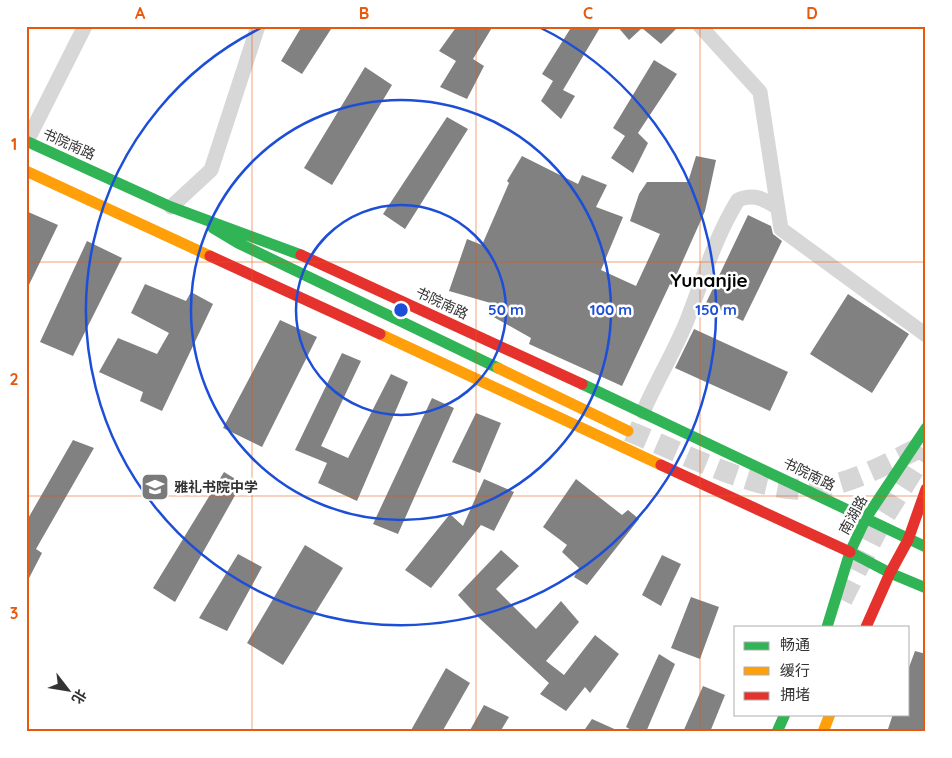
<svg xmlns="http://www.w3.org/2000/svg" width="952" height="758" viewBox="0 0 952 758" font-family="Quicksand,'Noto Sans SC',sans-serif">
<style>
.building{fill:#818181}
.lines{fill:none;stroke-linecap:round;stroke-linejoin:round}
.secondary-tunnel{stroke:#d6d6d6;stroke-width:21;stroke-dasharray:21 11;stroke-linecap:butt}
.street{stroke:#d7d7d7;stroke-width:15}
.fast{stroke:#30b455;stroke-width:11}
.slow{stroke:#ff9f0a;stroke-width:11}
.jam{stroke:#e5322d;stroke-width:11}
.grid{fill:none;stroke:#e8590c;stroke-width:1;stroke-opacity:0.55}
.ring{fill:none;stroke:#1d4ed8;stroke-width:2.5}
.labels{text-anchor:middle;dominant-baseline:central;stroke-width:5;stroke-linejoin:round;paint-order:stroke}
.street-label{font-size:14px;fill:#333;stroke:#fff}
.poi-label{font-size:14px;font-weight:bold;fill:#333;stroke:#fff;text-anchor:start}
.district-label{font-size:19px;font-weight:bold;fill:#000;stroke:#fff}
.centre{fill:#1d4ed8;stroke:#fff;stroke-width:2.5}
.ring-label{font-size:15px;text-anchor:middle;font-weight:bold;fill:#1d4ed8;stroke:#fff;stroke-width:5;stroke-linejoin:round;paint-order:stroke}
.neatline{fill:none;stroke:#e8590c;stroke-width:2}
.grid-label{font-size:16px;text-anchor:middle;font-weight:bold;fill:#e8590c}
</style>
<rect width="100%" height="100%" fill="#fff"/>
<path class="building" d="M302,26H333L302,74L281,61Z
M457,26H493L473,59L484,66L467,99L440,87L456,61L439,51Z
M572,26H601L563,90L575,96L561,119L541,101L553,81L542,74Z
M617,26H679L661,44L642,28L629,40Z
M654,60L677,74L638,133L648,143L633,173L611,158L625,136L613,128Z
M365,67L392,85L332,185L304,168Z
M447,117L468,129L405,229L383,214Z
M522,156L578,184L582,175L607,185L596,207L623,217L601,270L636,286L660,234L630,221L639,194L647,182H688L696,156L716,160L705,211L672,285L670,284L622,386L529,344L531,338L490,315L494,304L449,291L467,239L482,245L509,183L507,181Z
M26,211L58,225L26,291Z
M748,215L771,226L773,234L782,241L743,321L706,303Z
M87,241L122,258L73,356L40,342Z
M145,284L186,301L191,292L213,304L162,411L140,401L143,392L99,372L118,338L157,354L169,333L131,313Z
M848,294L909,334L872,393L810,354Z
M280,320L317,337L262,447L223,428Z
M694,329L788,372L770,411L675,368Z
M342,353L361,361L321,446L348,458L391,374L408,382L357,501L318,483L327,463L295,450Z
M432,398L454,408L398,534L373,524Z
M476,413L501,423L480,473L452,462Z
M73,440L94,448L36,549L42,553L26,584V522Z
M224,472L242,483L175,602L153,588Z
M484,479L514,492L494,531L481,525L431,588L405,570L450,514L463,526Z
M576,479L622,515L628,510L639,519L587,585L574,577L579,568L562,552L567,545L543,527Z
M305,545L343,568L283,665L247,643Z
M501,550L519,566L496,589L536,629L561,601L579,622L546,661L564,675L595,635L619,654L590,693L585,687L566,711L540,694L549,683L479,618L458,595Z
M238,554L262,567L227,631L199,618Z
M662,555L681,564L661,606L642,595Z
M691,597L719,607L700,659L671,648Z
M915,651L926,654V732H887L893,714H908V670Z
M659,654L675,664L646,732H635L626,727Z
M446,668L470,683L442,732H410Z
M703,686L725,695L710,732H683Z
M484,705L509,717L500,732H469Z
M592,719L621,732H583Z"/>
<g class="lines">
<path class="secondary-tunnel" d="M628,431C677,450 759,494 810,489C848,485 883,466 917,449
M842,600L881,522L926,450"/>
<path class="street" d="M700,26L760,92L781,229L926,335
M27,141L85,26
M171,207L211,170L258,26
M643,412C656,382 673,354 686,323C703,280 713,241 738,200C754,193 764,199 778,208"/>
<path class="fast" d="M26,141L171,207L301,255
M213,228L238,243L498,368
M582,384L926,547
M850,552L890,573
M890,573L926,588
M827,627L850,552L866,518L926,428
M777,732L785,714"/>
<path class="slow" d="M26,171L210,256
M380,334L661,465
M498,368L628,431
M823,732L830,714"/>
<path class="jam" d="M301,255L582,384
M210,256L380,334
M661,465L850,552
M866,627L890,573L908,540L926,489"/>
</g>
<path class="grid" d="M252,26V732M476,26V732M700,26V732M26,262H926M26,496H926"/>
<g class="ring">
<circle cx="401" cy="310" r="105"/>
<circle cx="401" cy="310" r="210"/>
<path d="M539 27A315 315 0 1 1 263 27"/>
</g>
<defs>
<symbol id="school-square" viewBox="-11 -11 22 22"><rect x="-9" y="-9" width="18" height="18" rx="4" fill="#7a7a7a" stroke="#fff"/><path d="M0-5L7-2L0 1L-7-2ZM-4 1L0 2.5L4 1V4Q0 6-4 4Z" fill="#fff"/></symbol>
</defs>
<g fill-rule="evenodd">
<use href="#school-square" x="139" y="471" width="32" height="32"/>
</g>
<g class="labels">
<g class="street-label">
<text transform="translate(69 144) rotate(24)">书院南路</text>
<text transform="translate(442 303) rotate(25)">书院南路</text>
<text transform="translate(809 474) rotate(26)">书院南路</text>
<text transform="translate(853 515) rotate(-61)">南湖路</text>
</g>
<g class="poi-label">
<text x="174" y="487">雅礼书院中学</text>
</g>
<g class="district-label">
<text x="709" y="280">Yunanjie</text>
</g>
</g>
<circle cx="401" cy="310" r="8" class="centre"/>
<g class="ring-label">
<text x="506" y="315">50 m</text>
<text x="611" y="315">100 m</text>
<text x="716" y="315">150 m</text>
</g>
<rect width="952" height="758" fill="none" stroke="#ffffff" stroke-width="55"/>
<rect x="734" y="626" width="175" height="90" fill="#ffffff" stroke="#adadad"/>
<rect x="744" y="642" width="25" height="8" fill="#30b455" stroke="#adadad"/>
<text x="780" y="650" font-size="15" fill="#333333">畅通</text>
<rect x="744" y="667" width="25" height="8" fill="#ff9f0a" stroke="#adadad"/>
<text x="780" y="676" font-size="15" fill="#333333">缓行</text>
<rect x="744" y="692" width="25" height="8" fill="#e5322d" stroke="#adadad"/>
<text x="780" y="700" font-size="15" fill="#333333">拥堵</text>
<g transform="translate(68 690) rotate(121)" stroke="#ffffff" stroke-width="4" paint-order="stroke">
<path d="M0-4L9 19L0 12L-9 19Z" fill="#333333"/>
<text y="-8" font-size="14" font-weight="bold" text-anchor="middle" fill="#333333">北</text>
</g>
<rect x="28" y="28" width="896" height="702" class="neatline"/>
<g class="grid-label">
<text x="140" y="19">A</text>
<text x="364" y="19">B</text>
<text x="588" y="19">C</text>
<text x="812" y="19">D</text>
<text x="14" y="150">1</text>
<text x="14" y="385">2</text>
<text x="14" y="619">3</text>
</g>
</svg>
